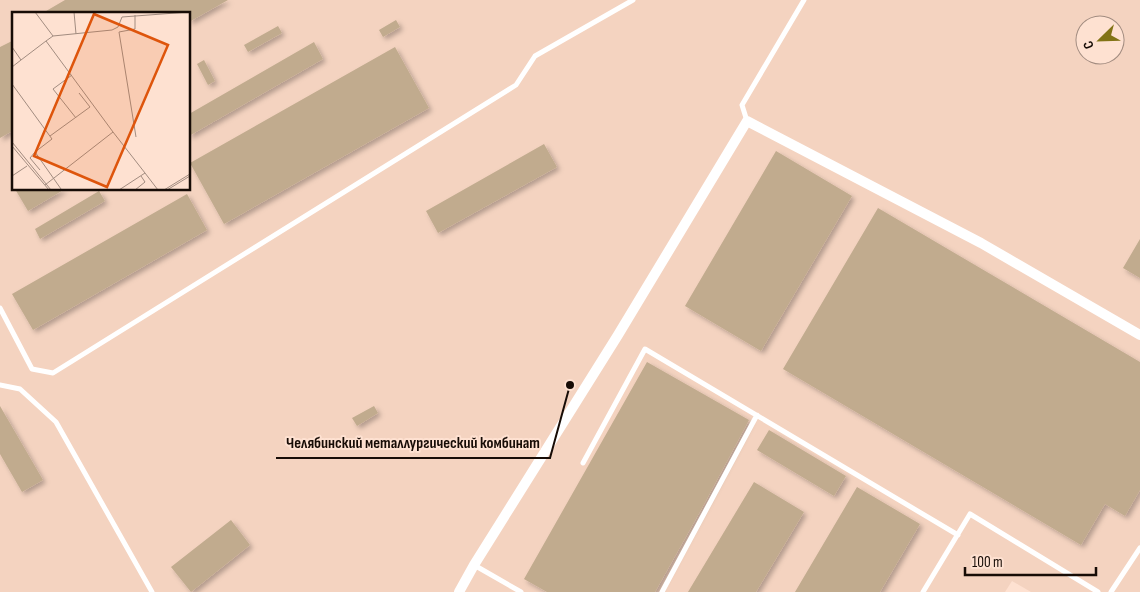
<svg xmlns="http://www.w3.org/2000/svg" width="1140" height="592" viewBox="0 0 1140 592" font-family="'Sofia Sans Condensed',sans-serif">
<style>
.built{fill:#f4d3c0;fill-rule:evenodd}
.building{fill:#c1ab8e;filter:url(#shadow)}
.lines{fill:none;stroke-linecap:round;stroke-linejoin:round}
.service{stroke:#fff;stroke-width:5}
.minor{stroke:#fff;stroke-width:10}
.inset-road{fill:none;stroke:#a28c80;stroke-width:1}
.view{fill:#de550c;fill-opacity:0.15;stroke:#de550c;stroke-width:2.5}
.inset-edge{fill:none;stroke:#170c06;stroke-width:2.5}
.leader{fill:none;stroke:#170c06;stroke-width:2}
.callout-dot{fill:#170c06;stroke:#fee1d1;stroke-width:2}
.callout-label{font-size:16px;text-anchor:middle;font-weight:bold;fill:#170c06;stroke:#fee1d1;stroke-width:4;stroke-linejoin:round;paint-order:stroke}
</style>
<defs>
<filter id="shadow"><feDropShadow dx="3" dy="3" stdDeviation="2.5" flood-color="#0004"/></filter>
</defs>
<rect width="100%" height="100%" fill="#fee1d1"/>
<path class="built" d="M0,0H1140V592H1031L1012,581L1005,592H0ZM14,14H189V189H14ZM1085,25H1115V55H1085Z"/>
<path class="building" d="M65,0H228L189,22V14H41Z
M396,20L400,27L383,37L379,30Z
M278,26L282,33L248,52L244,45Z
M14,40V130L0,138V47Z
M314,42L323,59L189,136V114Z
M395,47L429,108L224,224L190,163Z
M204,60L215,81L208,85L197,64Z
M544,144L557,167L438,233L426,211Z
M776,151L852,196L761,351L685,306Z
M15,189H65L28,211Z
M99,191L105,201L40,239L35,229Z
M187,194L207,230L33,330L12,294Z
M878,208L1140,362V490L1125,516L1105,504L1081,545L783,369Z
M1140,239V278L1123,268Z
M647,362L749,420L702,508L655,592H547L524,579Z
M0,406L43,480L22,492L0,454Z
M374,406L378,413L357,426L352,418Z
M769,430L846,476L834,496L757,450Z
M754,482L804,512L756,592H688Z
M857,487L920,524L880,592H795Z
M231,520L250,545L191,592L171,567Z"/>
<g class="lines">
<path class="service" d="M747,121L742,105L804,0
M0,308L32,369L53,373L516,85L535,56L633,0
M0,385L20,389L56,422L152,592
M583,463L645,349L958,535
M474,565L521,592
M662,592L757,415
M923,592L970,514L1098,592
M1111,592L1140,548"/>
<path class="minor" d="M459,592L474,565L618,335L747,121L981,243L1140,335"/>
</g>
<g transform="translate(12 12)">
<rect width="178" height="178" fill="#fee1d1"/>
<path class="inset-road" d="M23,0L41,24L34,29L101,120L33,173M62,0L64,22M123,3V17L107,20L124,125M41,24L100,18L106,15L110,5L177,0M0,35L9,48L0,55M9,48L34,29M60,63L41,77L64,106M0,72L40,127L23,140L49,177M101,120L133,161M38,124L78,95L67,81M0,130L39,178M0,134L37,178M23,140L18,146L28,158M0,164L15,154M107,178L133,161L146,178M123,178L133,170L129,164M152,178L178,162M155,178L178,164"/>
<path class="view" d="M82,2L156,33L95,175L22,144Z"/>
<rect width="178" height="178" class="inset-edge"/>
</g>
<path class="leader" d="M570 385L550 458H276"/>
<circle class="callout-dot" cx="570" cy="385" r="5"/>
<g class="callout-label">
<text x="413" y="448">Челябинский металлургический комбинат</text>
</g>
<g transform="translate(1100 40) rotate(247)"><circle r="24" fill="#fee1d1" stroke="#a28c80"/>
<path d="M0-4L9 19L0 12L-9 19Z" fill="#827315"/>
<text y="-8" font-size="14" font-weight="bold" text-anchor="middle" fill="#170c06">С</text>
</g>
<path d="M965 567v8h131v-8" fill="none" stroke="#170c06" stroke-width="2.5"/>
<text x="972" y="567" font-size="15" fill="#170c06" stroke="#fee1d1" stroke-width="4" paint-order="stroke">100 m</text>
</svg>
